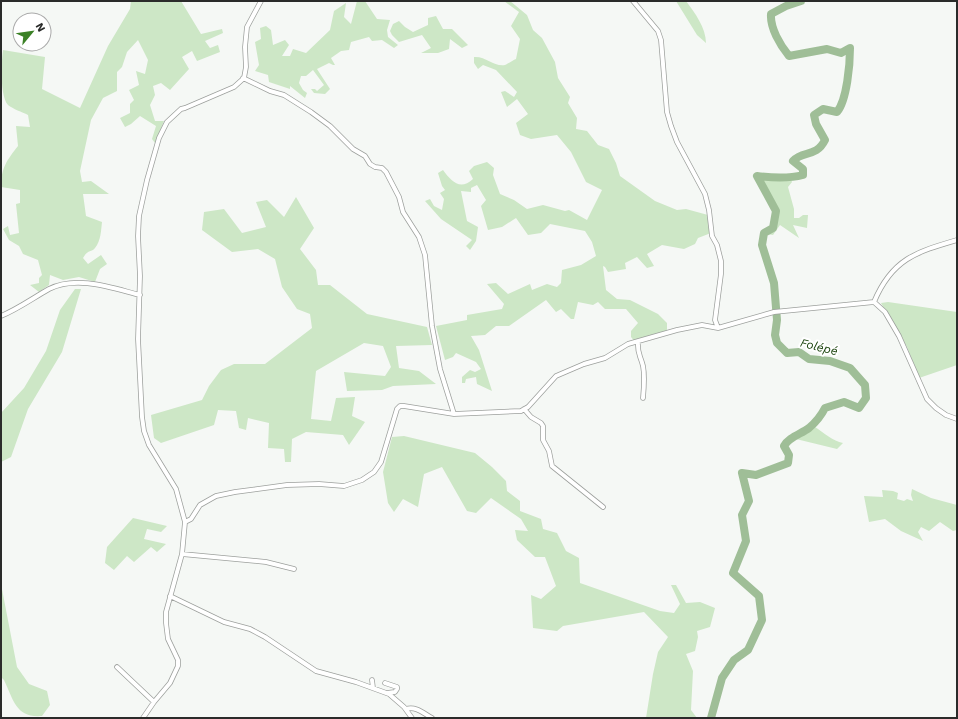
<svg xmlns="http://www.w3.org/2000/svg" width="958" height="719" viewBox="0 0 958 719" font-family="'Work Sans',sans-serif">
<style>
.green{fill:#cde7c6}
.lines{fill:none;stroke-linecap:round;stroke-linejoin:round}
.river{stroke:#9fbe97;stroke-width:8}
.minor-casing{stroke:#9da09d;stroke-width:5.5}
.minor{stroke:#fff;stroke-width:4}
.labels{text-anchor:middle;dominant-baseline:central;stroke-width:4;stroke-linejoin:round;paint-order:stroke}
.water-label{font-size:12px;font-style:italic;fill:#164008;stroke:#fff}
</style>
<rect width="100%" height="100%" fill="#f5f8f5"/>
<path class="green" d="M131,1H181L201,34L222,29L223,33L205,41L210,48L218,45L220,52L197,61L192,51L182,57L189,69L170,90L161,83L153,86L155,95L150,105L155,121H164L155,143L152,139L156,126L140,116L131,124L125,127L120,118L130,113V104L134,100L129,90L139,85L136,71L145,74L148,60L138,40L127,52L122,67L117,72V91L103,98L91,120L80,171L82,182L91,181L109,194H83L86,216L102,222C101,230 101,241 95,248C91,253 88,249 83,258L88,264L101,255L107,264L100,269L95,282L79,277L63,280L50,275L49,285L39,292L30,285L39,283V278L42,275L38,260L23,254L19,246L9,240L3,229L8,226L10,235L19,233L16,204L20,203V190L1,187C1,168 7,160 18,146L16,126L30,127L28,115C22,112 13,109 8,105C0,96 1,64 3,50L45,57L42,89L80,108L108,46L130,9Z
M357,1H365L377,19L390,20L387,30L388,37L398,45L394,48L382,40L372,41L369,37L351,42L349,50L341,51L331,58L335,65H333L329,63L317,69L330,89L325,94L314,93L311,89H315L317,91L324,85L313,70L306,76H301L299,83L303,90L307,93L305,98L290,86V89L269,82L268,75L255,71L259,65L255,42L261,39L260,28L266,26L271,30L273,45L285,40L289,45L282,56H290L293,49L306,53L330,30L334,11L346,3L344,17L351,24Z
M504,1H510L527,15L533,30L542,38L555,62L558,78L570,97L568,103L577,118L576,129L587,131L598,145L609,149L616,163L620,176L655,201L677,210L686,209L708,215L711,233L698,238L695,244L684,249L662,245L647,254L654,266L647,268L637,257L625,263L626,269L608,272L605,267L603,266L606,290L617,299L630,300L658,314L667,323V332L655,335L637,344L631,337V331L638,323L626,309H605L598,302L593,305L578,302L574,319H571L561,309L556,312L546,300L509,326H496L485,335L471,336L479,350L492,391L477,384L476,377L466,379L465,383H462V377L470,370L475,372L481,369L476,362L456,353L453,357L445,360L436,326L467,320V315L502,309L504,304L487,284L496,283L508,294L530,284L532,290L547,284L557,287L561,283L562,270L581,265L596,256L592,242L585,231L550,224L541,233L528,235L516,218L502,227L488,230L481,206L486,200L477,185L471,188V192L461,191L467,221L478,227L476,241L470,250L466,246L472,240L441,219L425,201L430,199L434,206L442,210L444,199L440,193L445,190L442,186L438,173L443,170C451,181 460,191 473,179L469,171L474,166L487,162L494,168L493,175L500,194L514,200L527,209L543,205L565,211L569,210L587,220L602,190L586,182L571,152L557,135L531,139L520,135L516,123L528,114L517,99L507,107L501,92L505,91L514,97L517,92L496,70L483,65L478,69L474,63V57C486,56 494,67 505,65C508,64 513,60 516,59L520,39L511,26L519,12Z
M676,1H686C695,13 706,28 706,43L697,35Z
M436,16L443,29H452L468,45L462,48L450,39L449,49L438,53H421L431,48L422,35L399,42L392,35L390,31L393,24L399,21L405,27L413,32L428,25V18Z
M765,177L777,179L790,177L792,182L788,187L794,209V218H799L803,215H808L807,228L793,225L799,238L780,225L773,235L767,234L775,223L779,211L767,188L759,182L761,179Z
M296,197L314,228L300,249L316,270L318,285H330L367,314L427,327L432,345L396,346L399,368L419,371L436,384L393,386L382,390L347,391L344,372L385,376L391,367L383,346L364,343L316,371L311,419L331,421L336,398L355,397L352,416L365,422L349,445L343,435L306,432L292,439L291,462H285L284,449L268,448L269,423L248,418L246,430L239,428L236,411L218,410L214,425L161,443L154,438L151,415L202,400L209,386L221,370L234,364H265L312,328L310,314L297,309L282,287L275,259L258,249L232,252L202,230L204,212L224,209L242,233L266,227L256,202L267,200L284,217Z
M75,289H81L62,352L28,409L11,457L1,462V413L24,388L46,351L60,310Z
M888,302L957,312V365L919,378L907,347L881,303Z
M815,427C824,433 833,441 843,443L837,449L796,439Z
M404,436L475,453L492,467L506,481L507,491L520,501V511L541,519L543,529L557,533L566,551L579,558L580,583L660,611L674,613L680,604L671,585H676L686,603L700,602L715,608L710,627L697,631L698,637L695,651L686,654L693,671L691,710L697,718H646L653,674L658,652L668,637L644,612L563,626L557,631L533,628L531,595L541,599L556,586L545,557H535L517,540L515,530L528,531L521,519L491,498L476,513L467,511L442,467L424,474L418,507L403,499L394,512L388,503L383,472L392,437Z
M912,489L931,498L957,505V530L953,531L940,522L929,531L921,527L918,532L923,541L901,531L885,519L869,522L864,496L883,497L882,490L893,491L898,493L897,499L904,501L907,499L913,501L911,495Z
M133,518L167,526L161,532L147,529L144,539L166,544L157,552L151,547L134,562L127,556L114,570L105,563L107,547Z
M1,584L17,667L29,684L47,691L50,705L42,716C16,718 14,701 4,680L1,677Z"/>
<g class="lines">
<path class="river" d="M711,718L722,678L734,660L748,650L762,620L759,596L733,573L746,541L742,515L749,501L742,473L756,475L788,463L789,455L784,446C789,437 801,434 809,428C816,422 821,416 825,408L844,402L859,408L866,398L865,385L850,368L830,361L809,359L799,352L787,353L777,343L775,335L777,320L774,283L762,245L764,233L773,228L776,211L757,176C773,178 788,179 803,175V169L793,161C803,150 816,158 825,140L816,124L814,115L823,109L837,112C847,100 850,64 850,48L841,53L827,49L789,56C780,45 770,28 771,14L786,6L801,1"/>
<defs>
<path id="minor" d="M633,1L658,31L661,40L667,112L671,126L677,142L705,194L709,210L712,236L717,245L721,261V274L715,320L718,328
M243,78L270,91L284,95L311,112L330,126L353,149L365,156L370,164L375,167L382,168L386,172L399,197L403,212L419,237L425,255L432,326L440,369L454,414
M874,302L885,312L899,336L927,399L936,408L946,415L957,419
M1,316C18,309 33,298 49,289C77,275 112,288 140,295
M638,341C637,354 640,354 643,366C645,376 644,387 643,398
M524,409L531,417L541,423L543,426V440L549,451L552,466L603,507
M185,522L191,519L200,505L216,496L235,492L287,485L319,484L344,486L362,480L374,472L381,462L397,409L400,406H404L454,414L521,411L528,407L556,376L584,364L605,358L628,344L677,330L702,325L718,328L774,312L874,302C892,259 916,252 957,240
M182,554L266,562L294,569
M170,596L224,622L250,629L265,637L316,671L356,682L389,694L404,707L412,718
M117,667L154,702
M372,680L373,688
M385,683L397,687V689L395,692L387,693
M406,709C416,706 423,713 432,718
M143,718L154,702L170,683L178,666V660L168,639L166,623V612L182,554L185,522L176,489L149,445L144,431L142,417L138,339L140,276L138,236L139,216L147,180L159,138L167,122L181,109L185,108L234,87L244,78L246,67L245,47L247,27L261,1"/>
</defs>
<use href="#minor" class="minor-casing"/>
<use href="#minor" class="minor"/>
</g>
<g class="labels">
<g class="water-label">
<text transform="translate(819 347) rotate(14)">Folépé</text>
</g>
</g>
<rect width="958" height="719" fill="none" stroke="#2a2b2a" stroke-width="4"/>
<g transform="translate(32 32) rotate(61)"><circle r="19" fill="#ffffff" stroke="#aaaaaa"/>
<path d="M0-3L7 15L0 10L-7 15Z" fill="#3b8126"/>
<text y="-6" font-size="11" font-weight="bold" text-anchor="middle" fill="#2a2b2a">N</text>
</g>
</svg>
